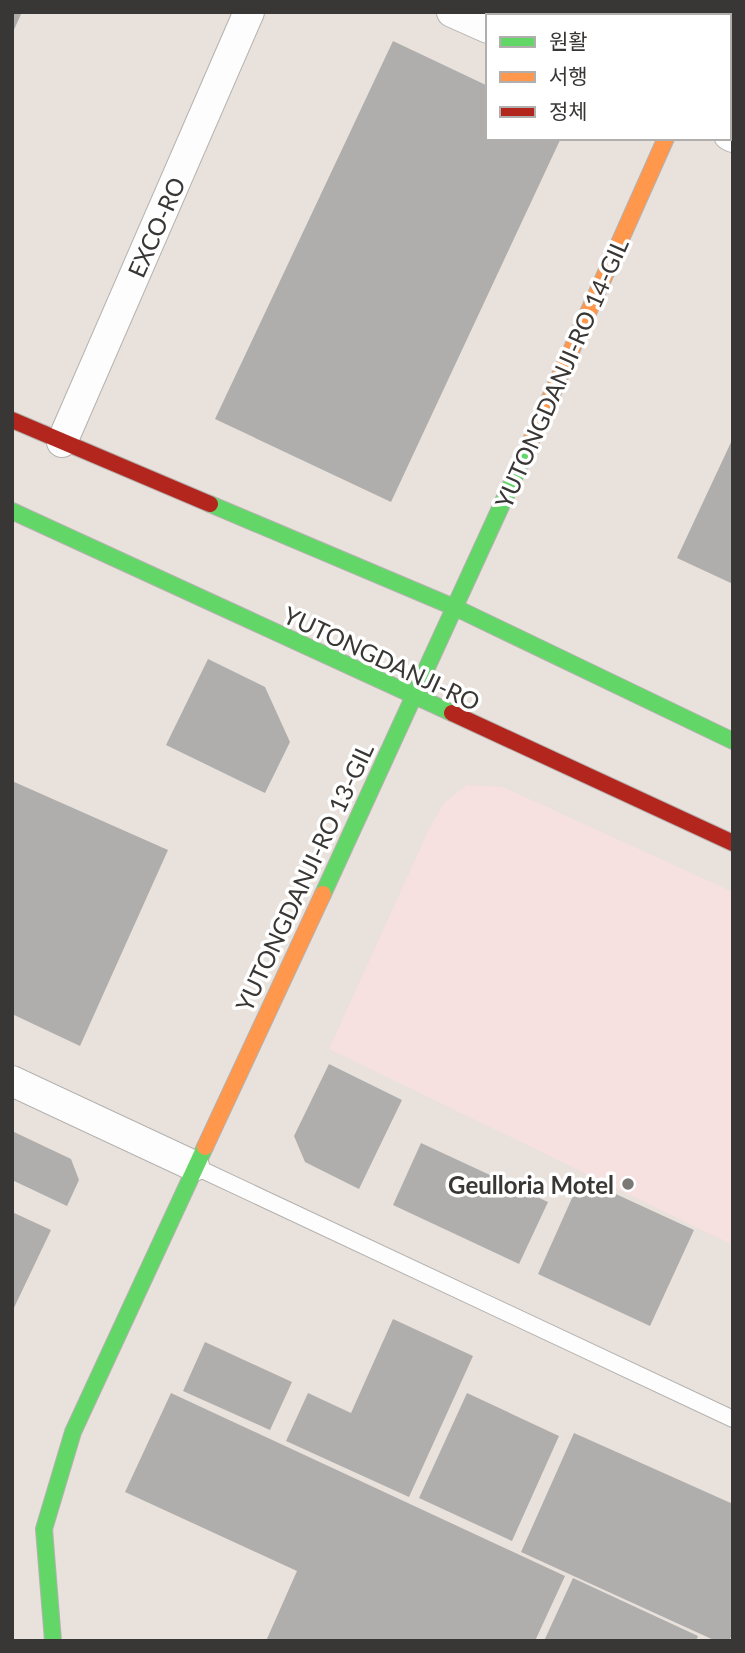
<svg xmlns="http://www.w3.org/2000/svg" width="745" height="1653" viewBox="0 0 745 1653" font-family="Lato,'Noto Sans KR',sans-serif">
<style>
.built{fill:#e9e1db;fill-rule:evenodd}
.green{fill:#f6e0e0}
.building{fill:#b0aeac}
.lines{fill:none;stroke-linecap:round;stroke-linejoin:round}
.lane-casing{stroke:#b4b2b0;stroke-width:18}
.street-casing{stroke:#b4b2b0;stroke-width:32}
.fast-casing{stroke:#b4b2b0;stroke-width:18}
.slow-casing{stroke:#b4b2b0;stroke-width:18}
.jam-casing{stroke:#b4b2b0;stroke-width:18}
.lane{stroke:#fefdfd;stroke-width:16}
.street{stroke:#fefdfd;stroke-width:30}
.fast{stroke:#63d668;stroke-width:16}
.slow{stroke:#ff974d;stroke-width:16}
.jam{stroke:#b3261e;stroke-width:16}
.poi-dot{fill:#7b7876;stroke:#fff;stroke-width:2.5}
.labels{text-anchor:middle;dominant-baseline:central;stroke-width:7;stroke-linejoin:round;paint-order:stroke}
.street-label{font-size:24px;fill:#393735;stroke:#fff}
.poi-label{font-size:24px;font-weight:bold;fill:#393735;stroke:#fff;text-anchor:end}
</style>
<rect width="100%" height="100%" fill="#f5f2ef"/>
<path class="built" d="M12,12H733V1641H12ZM488,16H729V138H488Z"/>
<path class="green" d="M467,785L503,787L733,892V1245L329,1049L429,829L444,803Z"/>
<path class="building" d="M12,12H22L12,34Z
M393,41L488,86V138H561L391,502L215,419Z
M733,438V584L677,558Z
M208,659L265,687L290,742L265,793L166,745Z
M12,781L168,850L80,1046L12,1014Z
M329,1064L402,1100L359,1189L305,1162L294,1136Z
M12,1131L71,1159L79,1180L67,1206L12,1180Z
M421,1143L548,1202L519,1264L393,1205Z
M581,1178L694,1230L650,1326L538,1274Z
M12,1212L51,1230L12,1312Z
M393,1319L473,1356L409,1497L286,1441L308,1393L351,1413Z
M205,1342L292,1382L270,1430L183,1391Z
M171,1393L565,1576L535,1641H266L297,1571L125,1492Z
M467,1393L559,1436L512,1541L419,1498Z
M574,1433L733,1504V1633L729,1641H716L521,1552Z
M573,1578L698,1636L696,1641H544Z"/>
<g class="lines">
<defs>
<path id="lane" d="M196,1167L733,1419"/>
<path id="street" d="M452,12L488,28
M729,135L733,137
M62,442L249,12
M12,1081L194,1166"/>
<path id="fast" d="M210,504L456,608L733,741
M12,511L452,713
M323,894L530,443
M53,1641L44,1529L73,1432L205,1147"/>
<path id="slow" d="M530,443L666,138
M205,1147L323,894"/>
<path id="jam" d="M722,16L723,12
M12,420L210,504
M452,713L733,843"/>
</defs>
<use href="#lane" class="lane-casing"/>
<use href="#street" class="street-casing"/>
<use href="#fast" class="fast-casing"/>
<use href="#slow" class="slow-casing"/>
<use href="#jam" class="jam-casing"/>
<use href="#lane" class="lane"/>
<use href="#street" class="street"/>
<use href="#fast" class="fast"/>
<use href="#slow" class="slow"/>
<use href="#jam" class="jam"/>
</g>
<circle class="poi-dot" cx="628" cy="1184" r="7"/>
<g class="labels">
<g class="street-label">
<text transform="translate(156 227) rotate(-66)">EXCO-RO</text>
<text transform="translate(561 373) rotate(-66)">YUTONGDANJI-RO 14-GIL</text>
<text transform="translate(382 658) rotate(25)">YUTONGDANJI-RO</text>
<text transform="translate(304 877) rotate(-65)">YUTONGDANJI-RO 13-GIL</text>
</g>
<g class="poi-label">
<text x="614" y="1184">Geulloria Motel</text>
</g>
</g>
<rect width="745" height="1653" fill="none" stroke="#393735" stroke-width="28"/>
<rect x="486" y="14" width="245" height="126" fill="#ffffff" stroke="#b0afae" stroke-width="2"/>
<rect x="500" y="37" width="35" height="10" fill="#63d668" stroke="#b0afae" stroke-width="2"/>
<text x="549" y="49" font-size="21" fill="#393735">원활</text>
<rect x="500" y="72" width="35" height="10" fill="#ff974d" stroke="#b0afae" stroke-width="2"/>
<text x="549" y="84" font-size="21" fill="#393735">서행</text>
<rect x="500" y="107" width="35" height="10" fill="#b3261e" stroke="#b0afae" stroke-width="2"/>
<text x="549" y="119" font-size="21" fill="#393735">정체</text>
</svg>
